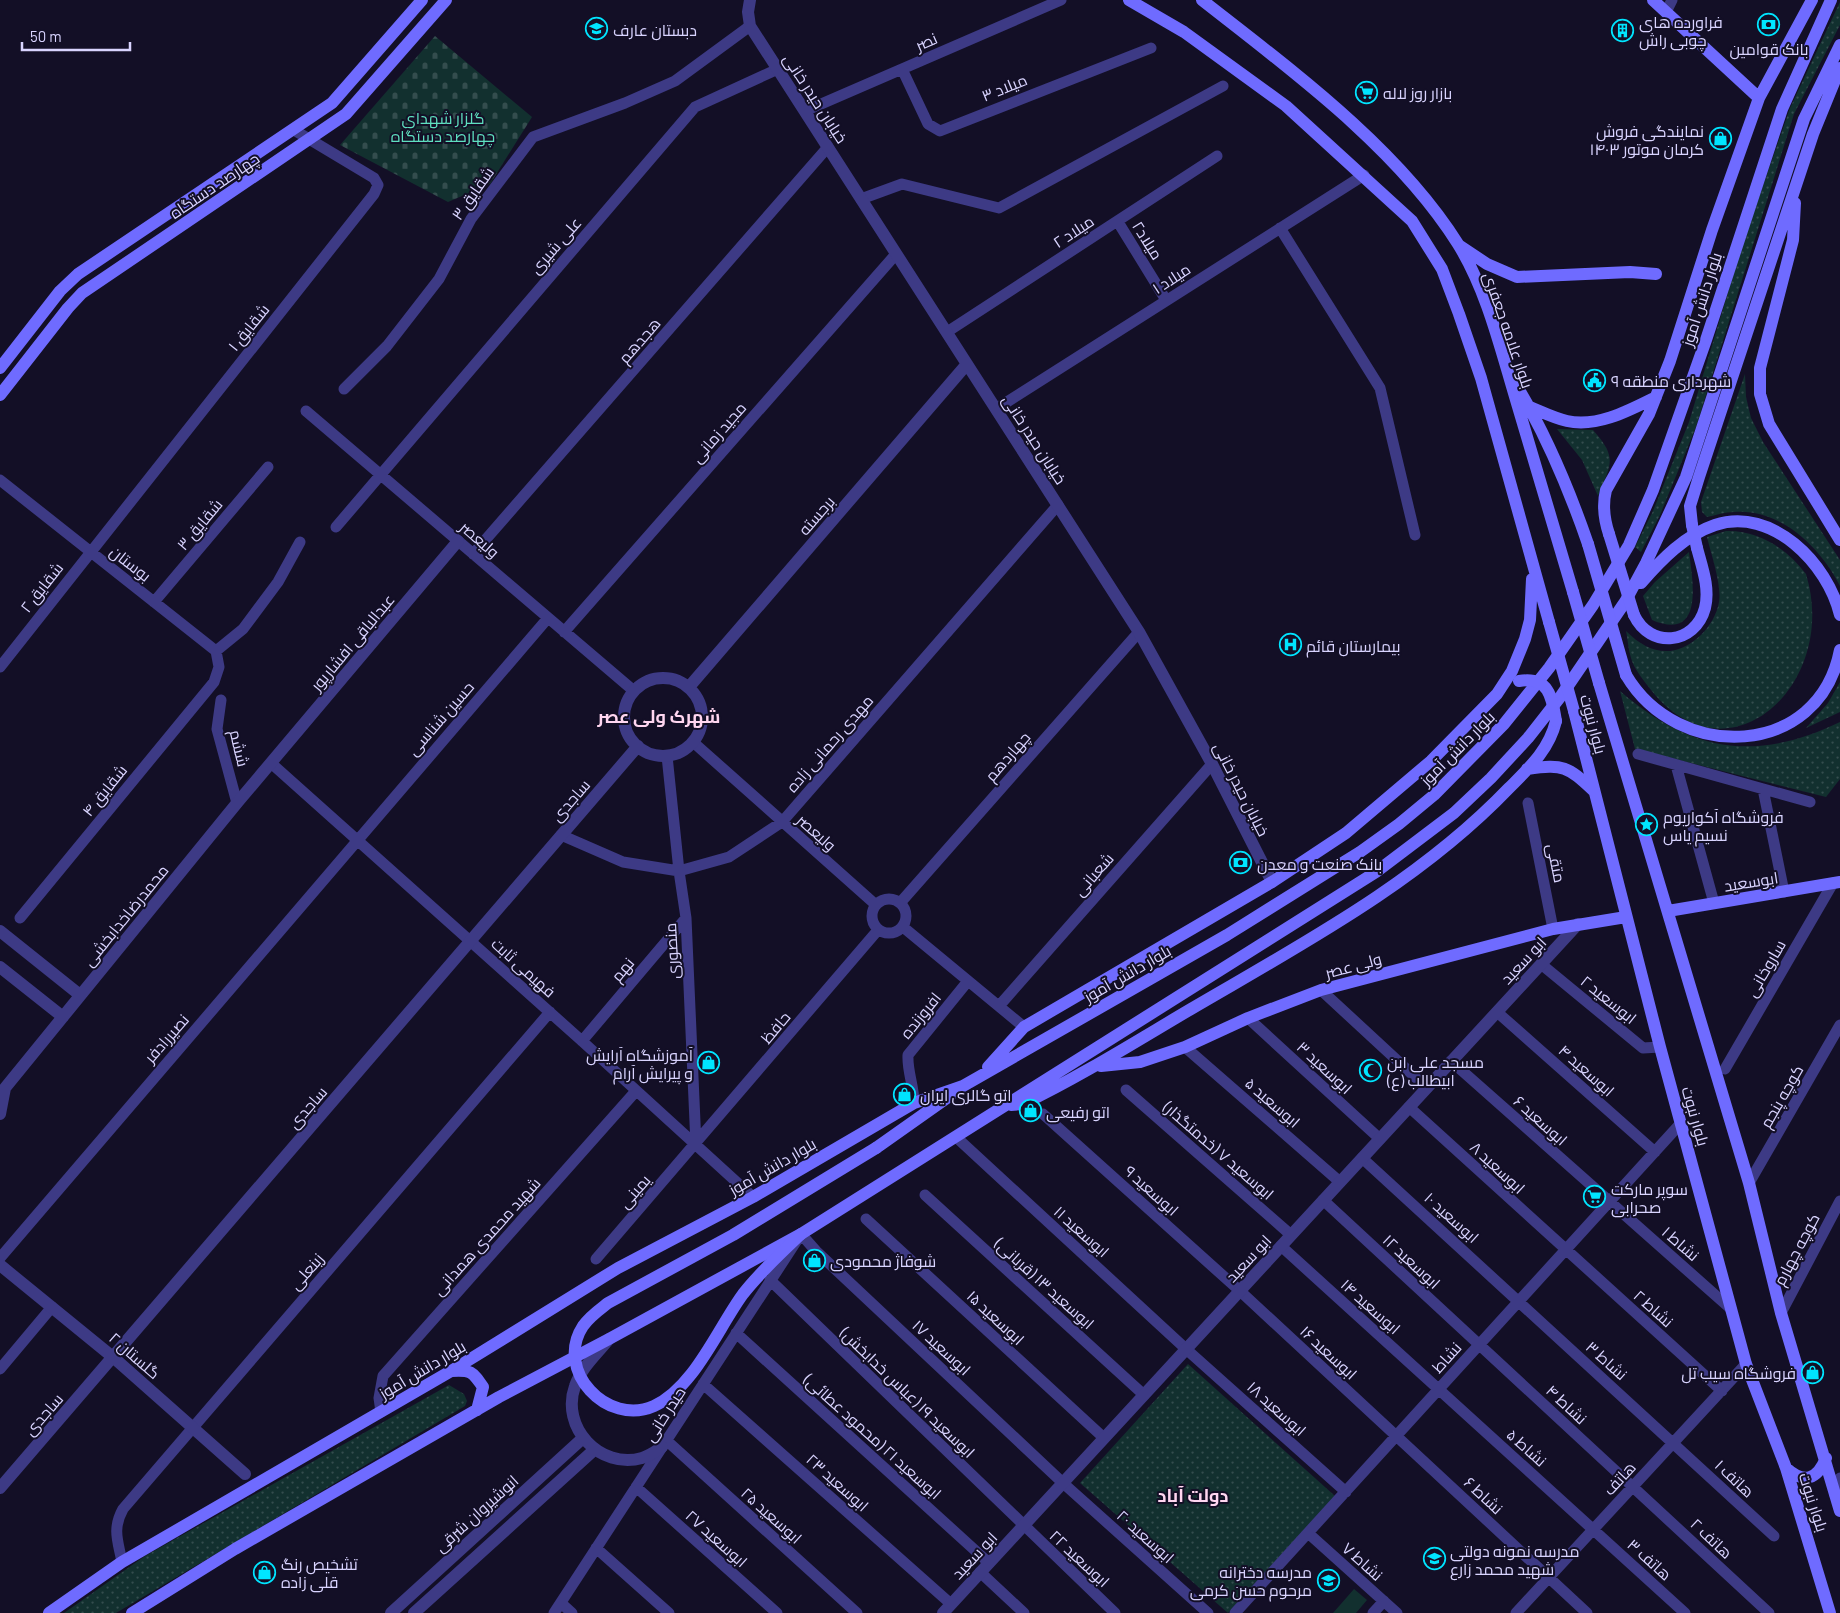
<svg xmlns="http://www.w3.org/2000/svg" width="1840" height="1613" viewBox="0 0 1840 1613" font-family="Barlow,Cairo,sans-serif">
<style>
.green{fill:url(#green-dots)}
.cemetery{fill:url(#cemetery-stones)}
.pitch{fill:#12302f}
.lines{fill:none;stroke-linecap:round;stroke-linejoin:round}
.minor{stroke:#3d3a85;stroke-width:11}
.tertiary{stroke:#3d3a85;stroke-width:12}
.secondary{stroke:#6f6bff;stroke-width:12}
.secondary-bridge{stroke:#6f6bff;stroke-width:12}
.labels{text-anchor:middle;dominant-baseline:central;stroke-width:4;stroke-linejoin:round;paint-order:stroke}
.poi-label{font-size:16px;fill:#d9d4ff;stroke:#130f26;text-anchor:start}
.street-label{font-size:16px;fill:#d9d4ff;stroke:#130f26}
.park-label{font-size:16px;fill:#5fe0c0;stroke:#130f26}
.neighbourhood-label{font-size:18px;font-weight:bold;fill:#ffd6f0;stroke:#130f26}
</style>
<defs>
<pattern id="green-dots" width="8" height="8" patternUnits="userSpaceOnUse" patternTransform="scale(1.25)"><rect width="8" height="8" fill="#12302f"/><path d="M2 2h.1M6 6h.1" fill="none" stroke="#344d4e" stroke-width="1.8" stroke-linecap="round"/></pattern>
<pattern id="cemetery-stones" width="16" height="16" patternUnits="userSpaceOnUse" patternTransform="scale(1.25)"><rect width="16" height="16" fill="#12302f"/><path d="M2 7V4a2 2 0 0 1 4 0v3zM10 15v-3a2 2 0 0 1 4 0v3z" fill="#344d4e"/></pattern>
</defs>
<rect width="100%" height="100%" fill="#130f26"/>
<path class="green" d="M1840,2V25L1794,114L1696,427L1660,515L1641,552L1635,547L1653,511L1689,422L1741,249L1790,108Z
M1745,374L1746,397L1751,418L1763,442L1840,560V586C1821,548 1781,508 1734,512C1725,512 1716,515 1707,517L1702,512L1701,502Z
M1557,429L1593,430C1618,458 1611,464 1598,496L1582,460Z
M1726,531C1759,530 1787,549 1806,574C1840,684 1728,787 1651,690C1644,681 1634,669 1631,658C1628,649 1628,640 1626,631C1650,655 1675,659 1701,635C1710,626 1717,614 1719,602C1722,585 1711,554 1707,537Z
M1689,552C1693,582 1704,642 1652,620L1643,596L1655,582Z
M1840,682V712L1806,728L1828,703Z
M1620,691C1691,752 1755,763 1840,722V779L1826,797L1635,749Z
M1188,1364L1335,1496L1228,1613L1080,1483Z
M449,1385L464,1394L467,1401L465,1406L116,1613H64L145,1556Z"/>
<path class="cemetery" d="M435,36L532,117L490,184L448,202L340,145Z"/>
<path class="pitch" d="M1354,1589L1367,1600L1356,1613H1333Z"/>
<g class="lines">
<path class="minor" d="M1666,12L1672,0
M902,69L928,124L940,131L1151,48
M805,111L1061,0
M861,199L902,184L999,208L1223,86
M1118,222L1166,300
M1280,228L1380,388L1415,535
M947,332L1217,156
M344,389L387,346L439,279L471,219L533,137L625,103L675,81L750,26
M996,409L1364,175
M306,411L634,691
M0,480L216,651L219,667L214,682L20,918
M336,527L695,107L778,69
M473,554L828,147
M154,602L268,467
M564,632L896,254
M216,651L243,629L278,582L300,542
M0,667L374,194L378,185L374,178L294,130
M221,700L217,729L237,803
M693,742L876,905
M1638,754L1810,802
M667,756L679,871L686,918L696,1145
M272,764L582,1041L753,1197
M1676,765L1714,903
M1763,789L1784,892
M1528,803L1553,929
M561,835L623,862L679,871L729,857L782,822L1058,505
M872 916a17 17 0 1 1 34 0a17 17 0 1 1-34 0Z
M900,903L1139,632
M903,927L1024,1027
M1541,964L1643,1048L1660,1047
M1321,990L1427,1088
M999,1006L1212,764
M1497,1012L1655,1152
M1248,1018L1380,1139
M582,1041L686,918
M1185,1047L1340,1182
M1451,1061L1731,1309
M1725,1069L1833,883
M1126,1090L1291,1235
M914,1103C914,1086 907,1071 908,1055L968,981
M1409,1107L1722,1391
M1043,1114L1240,1291L1587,1613
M956,1137L1186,1349L1346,1492
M1362,1158L1774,1536
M1749,1183L1840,1025
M925,1195L1144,1395
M1323,1200L1769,1613
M866,1219L1104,1438
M1281,1246L1685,1613
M0,1258L548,618
M596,1259L878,930
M770,1280L1115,1613
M1781,1313L1840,1201
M736,1333L989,1563
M0,1369L52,1307
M703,1384L951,1604
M381,1412L379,1398L383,1376L636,1091
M666,1440L857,1613
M636,1487L777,1613
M1835,1495L1840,1478
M1308,1533L1397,1613
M596,1548L669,1613
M122,1562C118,1541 112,1529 123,1509L550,1012
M980,1572L1024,1613
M561,1603L572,1613
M554,1613L801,1234L816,1251L1063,1483L1208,1613
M1235,1613L1681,1123
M1373,1613L1384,1601
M1516,1613L1746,1364"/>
<path class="tertiary" d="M750,0L748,12L750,26L1139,632L1212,764L1272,882
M624 717a39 39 0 1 1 78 0a39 39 0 1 1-78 0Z
M689,687L967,364
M0,931L80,995
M0,967L63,1017
M0,1114L5,1088L237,803L458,541
M0,1265L114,1358L245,1474
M609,1339C597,1354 581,1368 575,1386C560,1427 600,1470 642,1458C649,1456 656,1451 662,1447
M0,1488L638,746
M391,1613L583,1438
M414,1613L594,1450
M943,1613L1578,924"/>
<path class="secondary" d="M1129,0L1184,32L1286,106L1412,221L1442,269L1459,314L1481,378L1549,622
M1202,0C1290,69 1398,148 1458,244C1487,291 1500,347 1516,400C1535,464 1554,528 1573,592
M1653,0L1759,98
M1795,203L1793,240L1760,368V394L1769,424L1840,540
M1460,246L1487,264L1517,277L1630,272L1656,274
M0,368L60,291L78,274L332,103L422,0
M1515,383C1546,434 1569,489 1588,544
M0,395L68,308L82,293L346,114L446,0
M1530,407C1542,412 1554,418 1567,421C1597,428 1630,410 1656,397
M1692,525L1690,506L1699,477L1813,134L1840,68
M1609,534C1604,519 1602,506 1606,490L1649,414L1670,361L1712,230L1759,98L1812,0
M1641,583C1661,560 1685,535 1715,525C1772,506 1828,564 1840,615
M1634,615C1650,649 1695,645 1705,608C1710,588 1702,567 1697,548
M1626,675C1678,763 1819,759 1840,650
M1599,683L1749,1183L1781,1313L1840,1511
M1574,711L1660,1047L1746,1364L1786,1468L1830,1613
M1527,769C1564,764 1567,766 1594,791
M1668,911L1840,882
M1101,1066L1140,1062L1185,1047L1248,1018L1321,990L1553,929L1626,917
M988,1067L1024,1027L1272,882L1346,833L1431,761L1497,694L1512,671L1525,639L1530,620L1532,579
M1011,1105L1023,1104C1081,1076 1135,1042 1191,1009C1302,944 1419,882 1509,788C1529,768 1549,750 1556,721
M876,1148L951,1095
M452,1371C471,1370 472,1371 483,1387L477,1410
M1786,1468C1804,1484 1817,1480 1826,1458
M49,1613L122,1562L451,1371L618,1268L753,1197L914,1103L963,1086L1227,935L1360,852L1399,824L1434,795L1504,724L1549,668L1593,605L1629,545L1653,490L1706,340L1782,109L1831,0
M132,1613L235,1549L499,1397L609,1339L801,1234L1376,872L1454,813L1491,778L1528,738L1561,696L1625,602L1646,563L1686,477L1804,119L1840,45"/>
<path class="secondary-bridge" d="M1692,525L1697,548
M1609,534L1634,615
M1588,544L1626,675
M1573,592L1599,683
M1549,622L1574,711
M1519,681C1549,676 1552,697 1556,721
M801,1234C781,1253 760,1272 743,1294C718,1328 694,1388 654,1406C607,1427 554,1370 583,1326C590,1316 599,1310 608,1303L733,1235L876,1148"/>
</g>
<defs>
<symbol id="bank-ring" viewBox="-11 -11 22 22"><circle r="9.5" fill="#130f26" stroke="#00e5ff" stroke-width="1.5"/><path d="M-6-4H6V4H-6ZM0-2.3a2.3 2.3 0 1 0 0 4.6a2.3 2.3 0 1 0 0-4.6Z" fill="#00e5ff"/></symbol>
<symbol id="school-ring" viewBox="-11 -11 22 22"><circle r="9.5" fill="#130f26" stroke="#00e5ff" stroke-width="1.5"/><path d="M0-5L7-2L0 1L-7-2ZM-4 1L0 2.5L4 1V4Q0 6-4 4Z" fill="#00e5ff"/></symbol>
<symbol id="building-ring" viewBox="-11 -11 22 22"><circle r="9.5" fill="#130f26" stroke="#00e5ff" stroke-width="1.5"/><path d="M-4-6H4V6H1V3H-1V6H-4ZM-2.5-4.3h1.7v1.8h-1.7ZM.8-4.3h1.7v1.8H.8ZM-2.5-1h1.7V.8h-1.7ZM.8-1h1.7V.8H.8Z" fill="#00e5ff"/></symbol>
<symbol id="supermarket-ring" viewBox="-11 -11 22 22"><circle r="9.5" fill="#130f26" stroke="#00e5ff" stroke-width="1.5"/><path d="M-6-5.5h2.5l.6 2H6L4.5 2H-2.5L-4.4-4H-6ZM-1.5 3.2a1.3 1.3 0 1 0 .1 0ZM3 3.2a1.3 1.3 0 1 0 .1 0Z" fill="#00e5ff"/></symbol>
<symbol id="shop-ring" viewBox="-11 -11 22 22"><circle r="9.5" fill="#130f26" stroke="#00e5ff" stroke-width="1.5"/><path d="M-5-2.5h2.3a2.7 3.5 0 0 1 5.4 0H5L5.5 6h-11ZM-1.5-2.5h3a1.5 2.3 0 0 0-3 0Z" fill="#00e5ff"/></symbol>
<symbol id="civic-ring" viewBox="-11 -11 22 22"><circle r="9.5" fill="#130f26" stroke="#00e5ff" stroke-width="1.5"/><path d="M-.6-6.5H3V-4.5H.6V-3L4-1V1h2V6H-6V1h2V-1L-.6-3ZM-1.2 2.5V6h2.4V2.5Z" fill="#00e5ff"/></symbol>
<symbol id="hospital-ring" viewBox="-11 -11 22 22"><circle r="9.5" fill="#130f26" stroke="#00e5ff" stroke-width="1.5"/><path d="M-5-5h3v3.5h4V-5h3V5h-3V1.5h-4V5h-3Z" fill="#00e5ff"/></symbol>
<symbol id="sight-ring" viewBox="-11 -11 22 22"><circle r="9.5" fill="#130f26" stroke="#00e5ff" stroke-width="1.5"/><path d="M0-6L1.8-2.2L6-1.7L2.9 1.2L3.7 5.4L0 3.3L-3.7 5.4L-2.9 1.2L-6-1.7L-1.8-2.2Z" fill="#00e5ff"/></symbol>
<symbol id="mosque-ring" viewBox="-11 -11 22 22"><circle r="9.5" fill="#130f26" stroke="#00e5ff" stroke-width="1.5"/><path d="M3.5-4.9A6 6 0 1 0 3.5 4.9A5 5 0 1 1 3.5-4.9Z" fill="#00e5ff"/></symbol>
</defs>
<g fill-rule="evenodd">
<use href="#bank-ring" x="1756" y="12" width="25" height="25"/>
<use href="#school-ring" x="584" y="16" width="25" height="25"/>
<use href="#building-ring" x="1610" y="18" width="25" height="25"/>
<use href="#supermarket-ring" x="1354" y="80" width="25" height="25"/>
<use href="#shop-ring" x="1708" y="126" width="25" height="25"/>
<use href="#civic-ring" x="1582" y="368" width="25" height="25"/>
<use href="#hospital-ring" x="1278" y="632" width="25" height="25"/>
<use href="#sight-ring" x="1634" y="812" width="25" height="25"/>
<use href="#bank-ring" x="1228" y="850" width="25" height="25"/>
<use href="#shop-ring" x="696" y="1050" width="25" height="25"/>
<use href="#mosque-ring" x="1358" y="1058" width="25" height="25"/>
<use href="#shop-ring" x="892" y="1082" width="25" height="25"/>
<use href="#shop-ring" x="1018" y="1098" width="25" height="25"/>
<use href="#supermarket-ring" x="1582" y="1184" width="25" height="25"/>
<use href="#shop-ring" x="802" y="1248" width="25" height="25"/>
<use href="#shop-ring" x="1800" y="1360" width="25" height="25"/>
<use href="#school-ring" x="1422" y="1546" width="25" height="25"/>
<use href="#shop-ring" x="252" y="1560" width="25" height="25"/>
<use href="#school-ring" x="1316" y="1568" width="25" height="25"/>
</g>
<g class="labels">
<g class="poi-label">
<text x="1639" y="21">فراورده های<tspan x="1639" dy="18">چوبی راش</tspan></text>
<text x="613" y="29">دبستان عارف</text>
<text x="1769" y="48" text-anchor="middle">بانک قوامین</text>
<text x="1383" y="92">بازار روز لاله</text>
<text x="1704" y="130" text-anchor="end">نمایندگی فروش<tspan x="1704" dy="18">۱۴۰۳ کرمان موتور</tspan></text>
<text x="1611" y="380">شهرداری منطقه ۹</text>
<text x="1306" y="645">بیمارستان قائم</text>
<text x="1663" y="816">فروشگاه آکواریوم<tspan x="1663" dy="18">نسیم یاس</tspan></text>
<text x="1257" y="863">بانک صنعت و معدن</text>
<text x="693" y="1054" text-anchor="end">آموزشگاه آرایش<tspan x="693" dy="18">و پیرایش آرام</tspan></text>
<text x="1387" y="1061">مسجد علی ابن<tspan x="1387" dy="18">ابیطالب (ع)</tspan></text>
<text x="920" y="1094">اتو گالری ایران</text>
<text x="1046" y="1111">اتو رفیعی</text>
<text x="1611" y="1188">سوپر مارکت<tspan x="1611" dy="18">صحرابی</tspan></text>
<text x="830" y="1260">شوفاژ محمودی</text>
<text x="1796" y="1372" text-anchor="end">فروشگاه سیب تل</text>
<text x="1450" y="1550">مدرسه نمونه دولتی<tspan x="1450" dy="18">شهید محمد زارع</tspan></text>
<text x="281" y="1563">تشخیص رنگ<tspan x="281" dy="18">قلی زاده</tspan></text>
<text x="1312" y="1571" text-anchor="end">مدرسه دخترانه<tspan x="1312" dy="18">مرحوم حسن کرمی</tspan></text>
</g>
<g class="street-label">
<text transform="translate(926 41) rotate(-24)">نصر</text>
<text transform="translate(1004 87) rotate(-22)">میلاد ۳</text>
<text transform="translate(816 98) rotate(57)">خیابان حیدر خانی</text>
<text transform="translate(214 185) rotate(-34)">چهارصد دستگاه</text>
<text transform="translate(472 193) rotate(-55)">شقایق ۳</text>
<text transform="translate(1073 231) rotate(-33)">میلاد ۲</text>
<text transform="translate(1148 240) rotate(58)">میلاد۲</text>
<text transform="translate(555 245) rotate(-49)">علی شیری</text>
<text transform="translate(1171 278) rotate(-33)">میلاد ۱</text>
<text transform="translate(1701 299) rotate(-72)">بلوار دانش آموز</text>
<text transform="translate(248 327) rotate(-51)">شقایق ۱</text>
<text transform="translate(1509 330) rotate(71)">بلوار علامه جعفری</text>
<text transform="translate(639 340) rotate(-49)">هجدهم</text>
<text transform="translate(718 432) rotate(-49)">مجید زمانی</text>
<text transform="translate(1035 439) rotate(57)">خیابان حیدر خانی</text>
<text transform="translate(816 515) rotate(-49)">برجسته</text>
<text transform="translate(199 524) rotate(-50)">شقایق ۳</text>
<text transform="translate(480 539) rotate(41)">ولیعصر</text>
<text transform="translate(131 563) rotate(38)">بوستان</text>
<text transform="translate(41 587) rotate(-52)">شقایق ۲</text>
<text transform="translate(352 642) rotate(-50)">عبدالباقی افشارپور</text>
<text transform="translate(440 718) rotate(-49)">حسین شناسی</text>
<text transform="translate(1594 724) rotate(75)">بلوار نبوت</text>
<text transform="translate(829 743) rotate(-49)">مهدی رحمانی زاده</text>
<text transform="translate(240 748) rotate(77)">ششم</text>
<text transform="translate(1457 748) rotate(-45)">بلوار دانش آموز</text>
<text transform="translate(1007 756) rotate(-49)">چهاردهم</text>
<text transform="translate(1242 789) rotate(63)">خیابان حیدر خانی</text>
<text transform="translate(104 790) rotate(-51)">شقایق ۴</text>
<text transform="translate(570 800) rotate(-49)">ساجدی</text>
<text transform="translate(817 832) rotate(42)">ولیعصر</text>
<text transform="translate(1557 863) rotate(79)">متقی</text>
<text transform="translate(1093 874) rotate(-49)">شعبانی</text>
<text transform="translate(1751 881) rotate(-9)">ابوسعید</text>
<text transform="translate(125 915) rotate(-51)">محمدرضاخدابخشی</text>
<text transform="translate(671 951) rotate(-93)">منصوری</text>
<text transform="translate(1523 960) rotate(-47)">ابو سعید</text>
<text transform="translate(1353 965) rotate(-15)">ولی عصر</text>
<text transform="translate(524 967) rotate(42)">فهیمی ثابت</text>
<text transform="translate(1765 968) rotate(-60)">ساروخانی</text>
<text transform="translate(622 969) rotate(-50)">نهم</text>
<text transform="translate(1127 973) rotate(-30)">بلوار دانش آموز</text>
<text transform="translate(1609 999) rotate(39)">ابوسعید ۲</text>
<text transform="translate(920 1015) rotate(-51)">افروزنده</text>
<text transform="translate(775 1027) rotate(-50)">حافظ</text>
<text transform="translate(166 1038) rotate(-49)">نصیررادفر</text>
<text transform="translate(1325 1067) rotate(43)">ابوسعید ۳</text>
<text transform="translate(1587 1070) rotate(42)">ابوسعید ۴</text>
<text transform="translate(1781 1096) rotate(-60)">کوچه پنجم</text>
<text transform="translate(1273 1102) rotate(41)">ابوسعید ۵</text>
<text transform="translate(307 1107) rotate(-49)">ساجدی</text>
<text transform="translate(1696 1116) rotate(74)">بلوار نبوت</text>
<text transform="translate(1541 1120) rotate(42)">ابوسعید ۶</text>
<text transform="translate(1219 1150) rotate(41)">ابوسعید ۷ (خدمتگذار)</text>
<text transform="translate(772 1166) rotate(-30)">بلوار دانش آموز</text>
<text transform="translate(1498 1167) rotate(43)">ابوسعید ۸</text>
<text transform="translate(1152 1190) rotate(42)">ابوسعید ۹</text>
<text transform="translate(634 1191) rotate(-49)">یمینی</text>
<text transform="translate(1452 1217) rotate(42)">ابوسعید ۱۰</text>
<text transform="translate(1082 1231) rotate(42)">ابوسعید ۱۱</text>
<text transform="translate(486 1236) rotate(-48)">شهید محمدی همدانی</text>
<text transform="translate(1681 1243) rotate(41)">نشاط ۱</text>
<text transform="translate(1796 1249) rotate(-62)">کوچه چهارم</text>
<text transform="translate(1248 1258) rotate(-47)">ابو سعید</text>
<text transform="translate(1412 1261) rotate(43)">ابوسعید ۱۲</text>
<text transform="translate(306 1271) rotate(-49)">زینعلی</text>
<text transform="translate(1045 1283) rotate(42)">ابوسعید ۱۳ (قربانی)</text>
<text transform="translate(1371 1306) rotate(42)">ابوسعید ۱۴</text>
<text transform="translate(1654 1308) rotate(42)">نشاط ۲</text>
<text transform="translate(996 1317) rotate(43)">ابوسعید ۱۵</text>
<text transform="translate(942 1347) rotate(43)">ابوسعید ۱۷</text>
<text transform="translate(1329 1352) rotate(43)">ابوسعید ۱۶</text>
<text transform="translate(135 1355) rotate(41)">گلستان ۲</text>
<text transform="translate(1446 1357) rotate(-48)">نشاط</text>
<text transform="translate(1607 1360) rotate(42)">نشاط ۳</text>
<text transform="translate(422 1369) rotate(-31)">بلوار دانش آموز</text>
<text transform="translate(908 1392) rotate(44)">ابوسعید ۱۹ (عباس خدابخش)</text>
<text transform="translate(1567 1404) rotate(43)">نشاط ۴</text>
<text transform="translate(1277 1408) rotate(42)">ابوسعید ۱۸</text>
<text transform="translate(43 1414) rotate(-49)">ساجدی</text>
<text transform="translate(664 1414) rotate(-57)">حیدر خانی</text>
<text transform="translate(873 1436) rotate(42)">ابوسعید ۲۱ (محمود عطائی)</text>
<text transform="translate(1527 1447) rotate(42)">نشاط ۵</text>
<text transform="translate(1619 1478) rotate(-47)">هاتف</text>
<text transform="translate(1735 1478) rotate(43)">هاتف ۱</text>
<text transform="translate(838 1482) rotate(42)">ابوسعید ۲۳</text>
<text transform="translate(1484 1495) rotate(43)">نشاط ۶</text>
<text transform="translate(1814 1502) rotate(72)">بلوار نبوت</text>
<text transform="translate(476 1513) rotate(-42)">انوشیروان شرقی</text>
<text transform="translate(772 1515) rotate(42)">ابوسعید ۲۵</text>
<text transform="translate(1146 1536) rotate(42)">ابوسعید ۲۰</text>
<text transform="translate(717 1538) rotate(42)">ابوسعید ۲۷</text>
<text transform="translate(1712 1538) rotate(43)">هاتف ۲</text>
<text transform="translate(974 1555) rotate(-47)">ابو سعید</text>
<text transform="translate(1080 1558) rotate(43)">ابوسعید ۲۲</text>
<text transform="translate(1650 1559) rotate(42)">هاتف ۳</text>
<text transform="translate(1363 1561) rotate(42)">نشاط ۷</text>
</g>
<g class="park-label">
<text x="443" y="117">گلزار شهدای<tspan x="443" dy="18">چهارصد دستگاه</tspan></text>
</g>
<g class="neighbourhood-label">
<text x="659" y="716">شهرک ولی عصر</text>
<text x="1193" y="1495">دولت آباد</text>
</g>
</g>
<path d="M22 42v8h108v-8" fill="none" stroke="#d9d4ff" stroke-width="2.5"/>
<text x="30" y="42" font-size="15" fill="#d9d4ff" stroke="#130f26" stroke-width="4" paint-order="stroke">50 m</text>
</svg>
